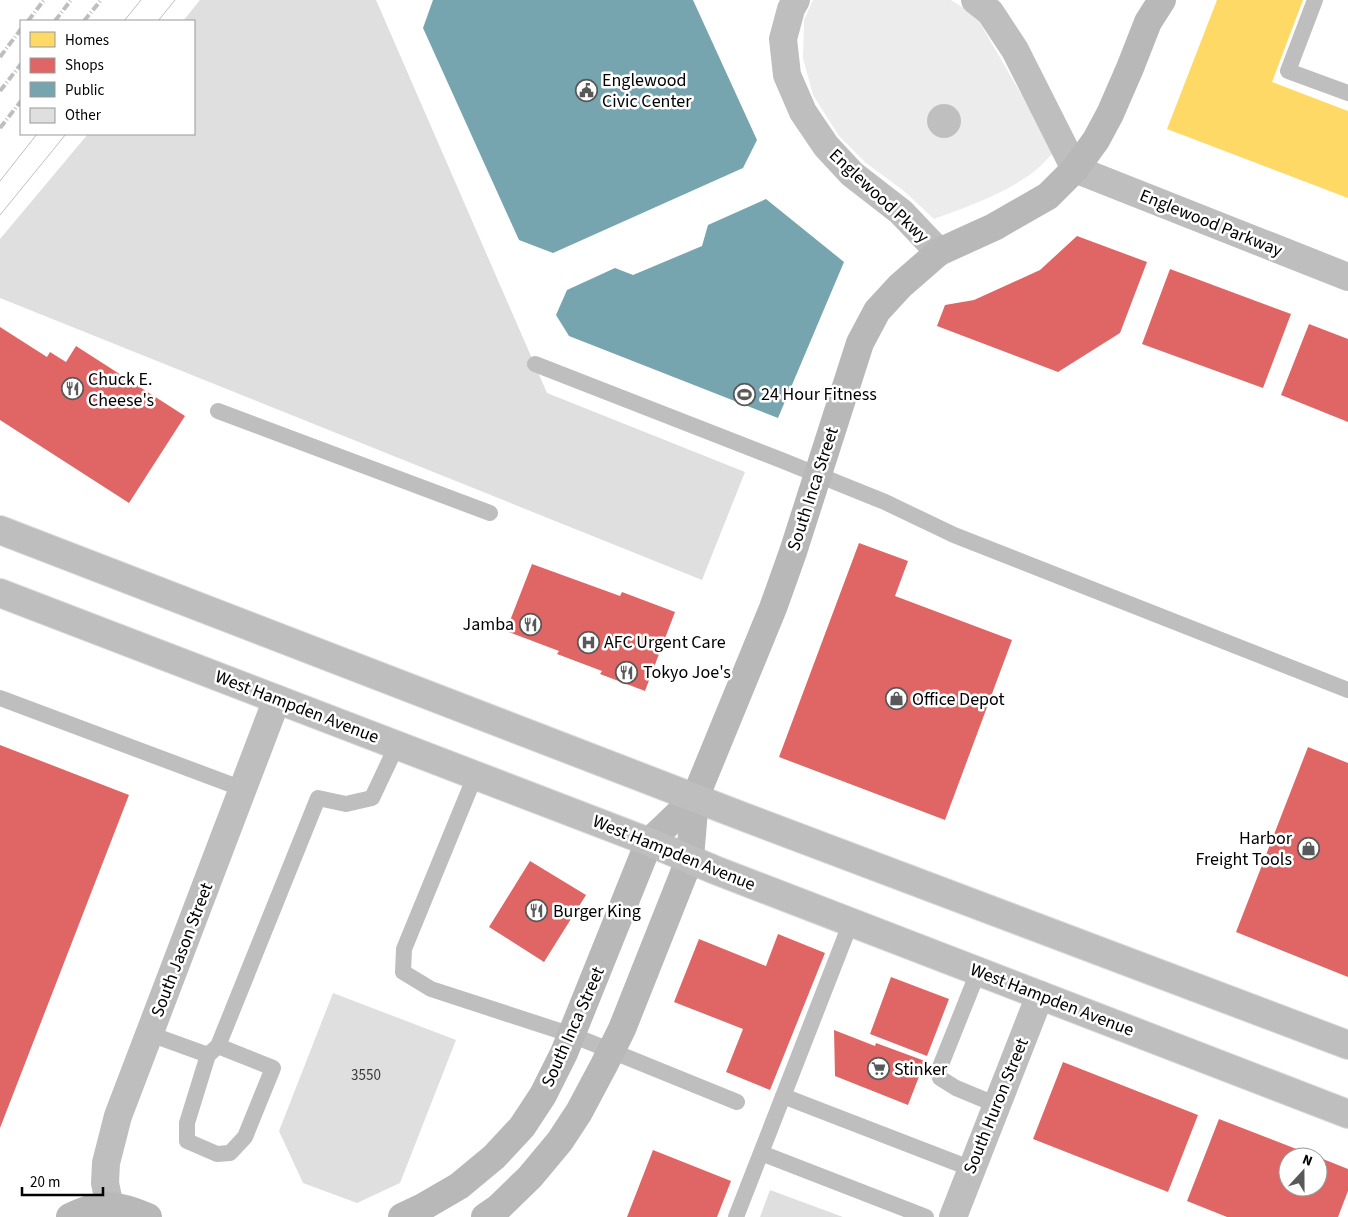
<svg xmlns="http://www.w3.org/2000/svg" width="1348" height="1217" viewBox="0 0 1348 1217" font-family="'Source Sans 3',sans-serif">
<style>
.green{fill:#ececec}
.water{fill:#bfbfbf}
.homes{fill:#ffd966}
.shops{fill:#e06666}
.public{fill:#76a5af}
.building{fill:#dfdfdf}
.lines{fill:none;stroke-linecap:round;stroke-linejoin:round}
.highway-casing{stroke:#dbdbdb;stroke-width:30}
.lane{stroke:#bebebe;stroke-width:16}
.street{stroke:#bebebe;stroke-width:28}
.secondary{stroke:#b8b8b8;stroke-width:28}
.highway{stroke:#bebebe;stroke-width:28}
.tram{stroke:#bebebe;stroke-width:1}
.rail{stroke:#bebebe;stroke-width:4;stroke-dasharray:8 2.5 1 2.5;stroke-linecap:butt}
.labels{text-anchor:middle;dominant-baseline:central;stroke-width:5;stroke-linejoin:round;paint-order:stroke}
.number-label{font-size:15px;fill:#383838}
.poi-label{font-size:18px;fill:#000;stroke:#fff;text-anchor:start}
.street-label{font-size:18px;fill:#000;stroke:#fff}
</style>
<rect width="100%" height="100%" fill="#fff"/>
<path class="green" d="M813,0H951L976,16L1047,139L1053,153C1048,158 1042,165 1036,170C1007,193 969,206 934,219L904,191L866,163L839,136L813,95L803,58L804,20Z"/>
<path class="water" d="M927 121a17 17 0 1 1 34 0a17 17 0 1 1-34 0Z"/>
<path class="homes" d="M1217,0H1303L1272,82L1348,111V198L1167,129Z"/>
<path class="shops" d="M1077,236L1147,262L1120,333L1058,372L937,326L945,305L974,300L1040,270Z
M1170,269L1291,314L1263,388L1142,344Z
M1309,324L1348,339V422L1281,395Z
M0,327L47,357L50,352L66,362L76,346L185,416L129,503L0,420Z
M859,543L908,561L895,596L1012,640L945,820L779,757Z
M532,564L620,596L622,592L675,612L645,691L600,674L602,671L557,654L559,651L506,631Z
M0,745L129,795L0,1128Z
M1308,747L1348,763V977L1236,932Z
M530,861L586,895L544,962L489,927Z
M778,934L825,953L770,1090L726,1072L743,1029L674,1002L699,939L766,966Z
M891,977L949,999L927,1056L870,1034Z
M834,1030L875,1046L876,1043L925,1061L908,1105L835,1076Z
M1063,1062L1198,1115L1168,1192L1033,1139Z
M1219,1119L1317,1157H1288V1187H1318V1157L1348,1169V1191L1338,1217H1227L1187,1201Z
M653,1150L731,1181L717,1217H627Z"/>
<path class="public" d="M433,0H693L757,140L743,168L553,253L519,240L423,28Z
M766,199L844,262L778,418L569,336L556,315L567,290L615,268L633,275L702,246L708,225Z"/>
<path class="building" d="M200,0H376L547,393L745,472L702,580L0,298V239L88,134H194V21H183Z
M333,993L456,1040L400,1183L357,1203L303,1183L279,1131Z
M770,1190L843,1217H760Z"/>
<g class="lines">
<defs>
<path id="highway" d="M0,530L739,815L1348,1045
M0,593L649,842L715,870L1348,1114"/>
</defs>
<use href="#highway" class="highway-casing"/>
<path class="lane" d="M1315,0L1288,71L1348,93
M535,364L781,460L885,502L954,535L1348,690
M218,411L490,513
M0,698L243,789
M475,776L404,949L403,972L431,989L572,1035L737,1102
M978,972L938,1072L940,1078L956,1088L997,1105
M150,1034L208,1055L218,1046L318,798L346,804L372,798L397,745
M208,1055L187,1123V1141L217,1154L230,1153L245,1137L273,1068L218,1046
M783,1096L972,1169
M761,1153L926,1217
M736,1217L851,922"/>
<path class="street" d="M796,0L791,9L783,39L787,75L803,112L826,146L852,174L901,212L939,252
M975,0L990,12L1015,50L1075,169L1348,277
M112,1217L105,1183L106,1163L118,1116L277,699
M953,1217L1040,995"/>
<path class="secondary" d="M70,1217C104,1201 114,1204 148,1217
M402,1217L421,1208L459,1186L494,1157L522,1127L543,1095L564,1053L649,842L695,798
M485,1217L498,1208L530,1177L560,1141L579,1112L604,1065L622,1029L690,858L695,798L773,608L793,552L860,343L877,311L900,286L939,252L994,227L1048,196L1075,169L1096,140L1110,114L1130,68L1148,22L1162,0"/>
<use href="#highway" class="highway"/>
<path class="tram" d="M124,21L141,0
M158,21L175,0
M0,181L37,134
M0,215L66,134"/>
<path class="rail" d="M28,21L44,0
M55,21L71,0
M84,21L101,0
M0,57L21,29
M0,91L21,64
M0,128L21,101"/>
</g>
<defs>
<symbol id="civic-ring" viewBox="-11 -11 22 22"><circle r="9.5" fill="#fff" stroke="#595959" stroke-width="1.5"/><path d="M-.6-6.5H3V-4.5H.6V-3L4-1V1h2V6H-6V1h2V-1L-.6-3ZM-1.2 2.5V6h2.4V2.5Z" fill="#595959"/></symbol>
<symbol id="restaurant-ring" viewBox="-11 -11 22 22"><circle r="9.5" fill="#fff" stroke="#595959" stroke-width="1.5"/><path d="M-5-6h1v4h1v-4h1v4h1v-4h1v5L-1.5 .5V6h-2V.5L-5-1ZM5-6V6H3V1.5H1.5Q1.5-4 5-6Z" fill="#595959"/></symbol>
<symbol id="stadium-ring" viewBox="-11 -11 22 22"><circle r="9.5" fill="#fff" stroke="#595959" stroke-width="1.5"/><path d="M0-5a6.5 5 0 1 0 0 10a6.5 5 0 1 0 0-10ZM-3.5-1.8h7v3.6h-7Z" fill="#595959"/></symbol>
<symbol id="hospital-ring" viewBox="-11 -11 22 22"><circle r="9.5" fill="#fff" stroke="#595959" stroke-width="1.5"/><path d="M-5-5h3v3.5h4V-5h3V5h-3V1.5h-4V5h-3Z" fill="#595959"/></symbol>
<symbol id="shop-ring" viewBox="-11 -11 22 22"><circle r="9.5" fill="#fff" stroke="#595959" stroke-width="1.5"/><path d="M-5-2.5h2.3a2.7 3.5 0 0 1 5.4 0H5L5.5 6h-11ZM-1.5-2.5h3a1.5 2.3 0 0 0-3 0Z" fill="#595959"/></symbol>
<symbol id="supermarket-ring" viewBox="-11 -11 22 22"><circle r="9.5" fill="#fff" stroke="#595959" stroke-width="1.5"/><path d="M-6-5.5h2.5l.6 2H6L4.5 2H-2.5L-4.4-4H-6ZM-1.5 3.2a1.3 1.3 0 1 0 .1 0ZM3 3.2a1.3 1.3 0 1 0 .1 0Z" fill="#595959"/></symbol>
</defs>
<g fill-rule="evenodd">
<use href="#civic-ring" x="574" y="78" width="25" height="25"/>
<use href="#restaurant-ring" x="60" y="376" width="25" height="25"/>
<use href="#stadium-ring" x="732" y="382" width="25" height="25"/>
<use href="#restaurant-ring" x="518" y="612" width="25" height="25"/>
<use href="#hospital-ring" x="576" y="630" width="25" height="25"/>
<use href="#restaurant-ring" x="614" y="660" width="25" height="25"/>
<use href="#shop-ring" x="884" y="686" width="25" height="25"/>
<use href="#shop-ring" x="1296" y="836" width="25" height="25"/>
<use href="#restaurant-ring" x="524" y="898" width="25" height="25"/>
<use href="#supermarket-ring" x="866" y="1056" width="25" height="25"/>
</g>
<g class="labels">
<g class="number-label">
<text x="366" y="1075">3550</text>
</g>
<g class="poi-label">
<text x="602" y="80">Englewood<tspan x="602" dy="21">Civic Center</tspan></text>
<text x="88" y="379">Chuck E.<tspan x="88" dy="21">Cheese's</tspan></text>
<text x="761" y="394">24 Hour Fitness</text>
<text x="514" y="624" text-anchor="end">Jamba</text>
<text x="604" y="642">AFC Urgent Care</text>
<text x="643" y="672">Tokyo Joe's</text>
<text x="912" y="699">Office Depot</text>
<text x="1292" y="838" text-anchor="end">Harbor<tspan x="1292" dy="21">Freight Tools</tspan></text>
<text x="553" y="911">Burger King</text>
<text x="894" y="1069">Stinker</text>
</g>
<g class="street-label">
<text transform="translate(879 196) rotate(43)">Englewood Pkwy</text>
<text transform="translate(1211 223) rotate(22)">Englewood Parkway</text>
<text transform="translate(813 489) rotate(-72)">South Inca Street</text>
<text transform="translate(297 707) rotate(21)">West Hampden Avenue</text>
<text transform="translate(674 853) rotate(22)">West Hampden Avenue</text>
<text transform="translate(182 950) rotate(-69)">South Jason Street</text>
<text transform="translate(1052 1000) rotate(21)">West Hampden Avenue</text>
<text transform="translate(573 1027) rotate(-66)">South Inca Street</text>
<text transform="translate(996 1106) rotate(-68)">South Huron Street</text>
</g>
</g>
<rect x="20" y="20" width="175" height="115" fill="#ffffff" stroke="#999999"/>
<rect x="30" y="32" width="25" height="15" fill="#ffd966" stroke="#999999"/>
<text x="65" y="45" font-size="15" fill="#000000">Homes</text>
<rect x="30" y="58" width="25" height="15" fill="#e06666" stroke="#999999"/>
<text x="65" y="70" font-size="15" fill="#000000">Shops</text>
<rect x="30" y="82" width="25" height="15" fill="#76a5af" stroke="#999999"/>
<text x="65" y="95" font-size="15" fill="#000000">Public</text>
<rect x="30" y="108" width="25" height="15" fill="#dfdfdf" stroke="#999999"/>
<text x="65" y="120" font-size="15" fill="#000000">Other</text>
<g transform="translate(1303 1172) rotate(21)"><circle r="24" fill="#ffffff" stroke="#999999"/>
<path d="M0-4L9 19L0 12L-9 19Z" fill="#595959"/>
<text y="-8" font-size="14" font-weight="bold" text-anchor="middle" fill="#000000">N</text>
</g>
<path d="M22 1187v8h81v-8" fill="none" stroke="#000000" stroke-width="2.5"/>
<text x="30" y="1187" font-size="15" fill="#000000" stroke="#ffffff" stroke-width="4" paint-order="stroke">20 m</text>
</svg>
